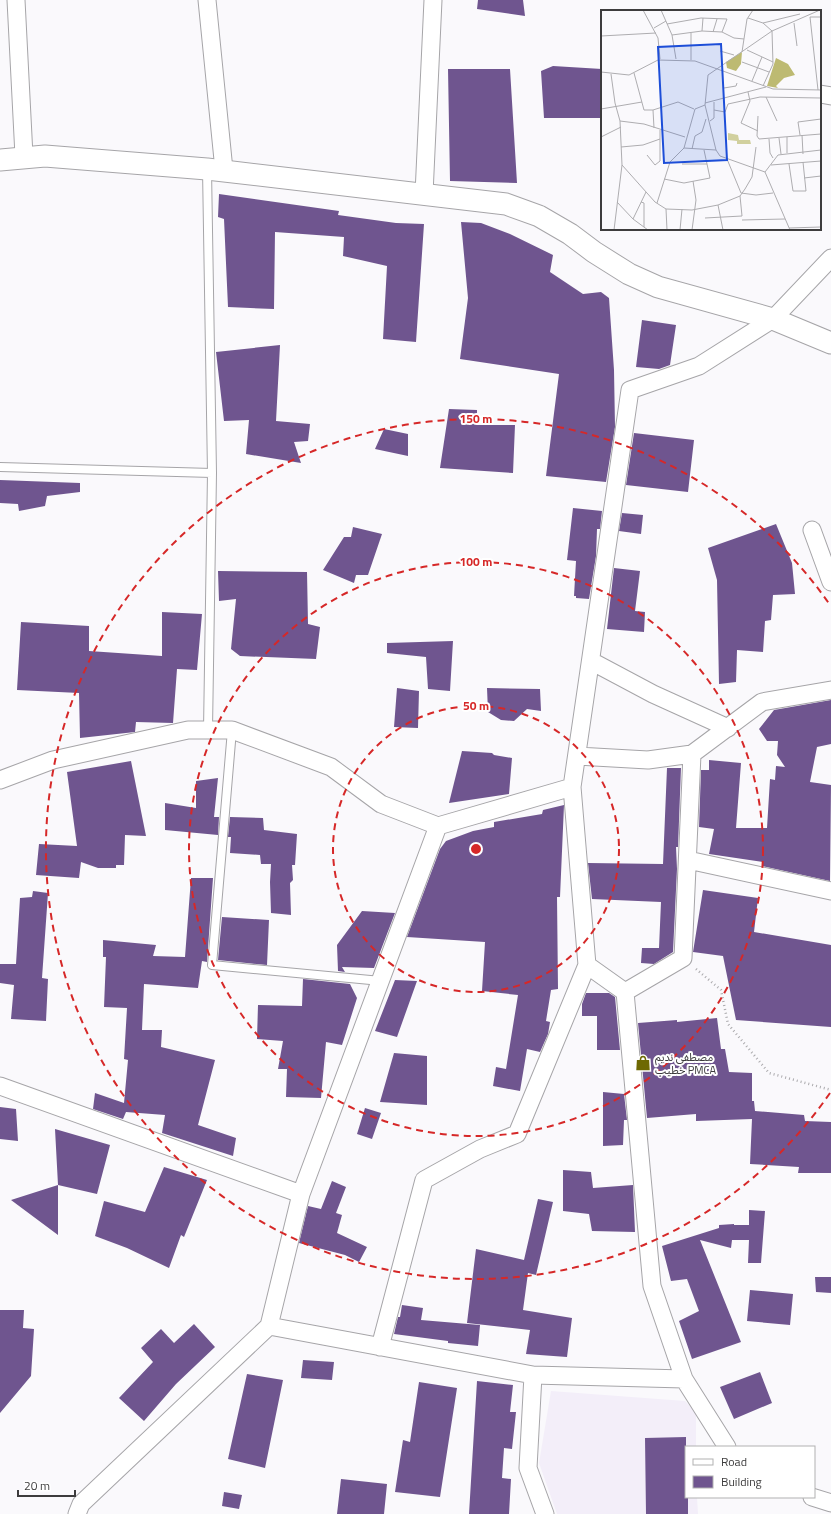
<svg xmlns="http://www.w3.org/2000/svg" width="831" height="1514" viewBox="0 0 831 1514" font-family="'Titillium Web','Noto Sans Arabic',sans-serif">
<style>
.built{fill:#f3eef9}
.building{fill:#6f558f}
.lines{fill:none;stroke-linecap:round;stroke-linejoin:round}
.service-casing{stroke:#a6a5a8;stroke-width:10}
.minor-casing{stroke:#a6a5a8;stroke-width:19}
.tertiary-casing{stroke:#a6a5a8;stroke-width:23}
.path{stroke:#abaaad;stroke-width:2.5;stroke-dasharray:1 3;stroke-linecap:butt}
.service{stroke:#fff;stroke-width:8}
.minor{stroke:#fff;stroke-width:17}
.tertiary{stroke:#fff;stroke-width:21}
.ring{fill:none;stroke:#d62828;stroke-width:2;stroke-dasharray:7 5}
.labels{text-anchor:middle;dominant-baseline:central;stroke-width:4;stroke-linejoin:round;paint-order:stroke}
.poi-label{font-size:11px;fill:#3d3c3d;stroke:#fff;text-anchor:start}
.inset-road{fill:none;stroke:#aeadb0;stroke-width:1}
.view{fill:#1d4ed8;fill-opacity:0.15;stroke:#1d4ed8;stroke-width:2}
.inset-edge{fill:none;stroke:#3d3c3d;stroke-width:2}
.centre{fill:#d62828;stroke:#fff;stroke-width:2}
.ring-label{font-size:12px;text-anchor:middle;font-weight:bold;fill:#d62828;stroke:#fff;stroke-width:4;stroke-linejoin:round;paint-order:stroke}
</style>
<rect width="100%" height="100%" fill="#faf9fc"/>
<path class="built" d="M551,1391L685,1401L696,1412V1447H686V1497H697L698,1514H557L539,1463Z"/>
<path class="building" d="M478,0H523L525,16L477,9Z
M553,66L602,69V118H544L541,71Z
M448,69H510L517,183L450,181Z
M219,194L339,211L338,215L396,223L424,224L416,342L383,339L387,266L343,256L344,237L275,232L274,309L228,307L224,219L218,217Z
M461,222L481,223L510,234L553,255L550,272L583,294L601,292L609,298L614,370L615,427L606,482L546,476L559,374L460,359L468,298Z
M642,320L676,325L670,365L659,369L636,367Z
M280,345L276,421L310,424L308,441L294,442L301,463L246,454L249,420L224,421L216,352Z
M449,409L477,410V425H515L513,473L440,468Z
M384,429L408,434V456L375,449Z
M634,433L694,440L688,492L626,485Z
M0,480L80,483V492L47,496L45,506L19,511L18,504L0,503Z
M573,508L602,511L600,529H597L596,556L589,599L576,598V596H574L576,561L567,560Z
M622,513L643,515L641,534L619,531Z
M776,524L792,563L795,594L773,595L771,620L765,621L763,652L737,650L736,682L719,684L717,580L708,548Z
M353,527L382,534L368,575H356L354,583L323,570L344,537H351Z
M614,568L640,571L635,611L645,612L644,632L607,629Z
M218,571L307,572L308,624L320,627L316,659L240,656L231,649L236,599L219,601Z
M162,612L202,614L197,670L177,669L173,723L136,722L135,732L80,738L79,693L17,690L21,622L89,626V651L162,656Z
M453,641L450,691L428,689L426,657L387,653V643Z
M397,688L419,691L418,728L394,727Z
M487,688L540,689L541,711L527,709L514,721L501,720L488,712Z
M831,700V744L817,747L810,782L831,785L830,881L762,866L763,862L709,854L714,829L699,827L701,770H709V760L741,763L736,828H767L770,779L775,780L776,766L785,767L777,755L778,741H767L759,729L774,710Z
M462,751L492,753L494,755L512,758L509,794L449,803Z
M131,761L146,836L125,835L124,865H116V868H98L81,862L79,878L36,875L39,844L77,846L67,772Z
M667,768H681L678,847H676L677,869L673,952L654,964L641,963L642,948H659L661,902L592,899L588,863L663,864Z
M218,778L214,817H219L218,835L165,830V803L196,808V781Z
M564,805L560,897H557L558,989L551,990L546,1021L550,1022L548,1034L540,1052L527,1049L520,1091L493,1086L496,1067L506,1069L518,995L482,991L485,942L407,937L440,849L446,841L473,831L494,827V822L542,814L543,810Z
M230,817L263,818L264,830L297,834L295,865H292L293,880L290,883L291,915L271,913L270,882L271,864H261L260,855L230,853L231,837H228Z
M191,878H213L207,962L202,961L198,988L144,984L142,1030H162L161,1047L215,1060L198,1125L236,1138L233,1156L162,1133L165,1115L126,1112L123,1119L93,1109L95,1093L124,1103L128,1060L124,1059L127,1008L104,1007L106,957H103V940L156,945L153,956L185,957Z
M703,890L758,898L754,932L831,945V1027L736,1020L723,956L693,952Z
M33,891L48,893L42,978L48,979L46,1021L11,1019L14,985L0,983V964H16L20,898L32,897Z
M362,911L395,913L374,968L342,967L345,972L338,971L337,945Z
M222,917L269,920L267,965L218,960Z
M303,979L350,984L357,998L342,1045L326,1042L321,1098L286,1097L287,1069H278L283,1041L257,1039L258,1005L302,1006Z
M395,980L417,981L397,1037L375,1031Z
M586,993H609L615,997L620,1050H597V1016H582V1004Z
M717,1018L721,1049H725L729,1072L752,1073V1101H754L755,1111L804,1115L805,1121L831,1122V1173H798L799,1167L750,1164L752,1119L696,1121V1114L647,1118L638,1023L677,1020V1022Z
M394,1053L427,1056V1105L380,1102Z
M603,1092L624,1094L627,1120H624L623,1145L603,1146Z
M0,1107L16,1109L18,1141L0,1139Z
M365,1108L381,1113L372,1139L357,1134Z
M55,1129L110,1145L97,1194L58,1185Z
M164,1167L207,1180L184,1237L181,1235L169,1268L127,1248L95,1236L104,1201L145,1212Z
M563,1170L591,1172L593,1188L633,1185L635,1232L592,1231L589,1214L563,1211Z
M332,1181L346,1187L336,1213L342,1215L337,1233L367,1247L359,1262L345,1255L299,1243L308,1206L321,1209Z
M58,1185V1235L11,1200Z
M538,1199L553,1202L536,1275L528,1273L523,1310L572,1318L567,1357L526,1354L530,1330L467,1323L476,1249L524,1260Z
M749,1210L765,1211L761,1263H748L749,1240H732L731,1248L700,1240L741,1342L692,1359L679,1321L699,1311L687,1279L671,1281L662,1246L719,1228V1225L734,1224V1225H749Z
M815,1277H831V1293L816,1292Z
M750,1290L793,1294L790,1325L747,1321Z
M402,1305L423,1308L421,1320L480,1325L478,1346L448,1343V1341L394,1334L398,1317H400Z
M0,1310H24L23,1328L34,1329L31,1376L0,1413Z
M194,1324L215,1347L176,1384L144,1421L119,1398L153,1362L141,1348L161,1329L174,1343Z
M303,1360L334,1362L332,1380L301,1378Z
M760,1372L772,1403L734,1419L720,1387Z
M247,1374L283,1380L265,1468L228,1459Z
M477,1381L513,1385L510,1412H516L512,1449L504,1448L502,1478L511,1479L509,1514H469Z
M419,1382L457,1388L440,1497L395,1492L403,1440L410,1442Z
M686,1437V1497H688V1514H646L645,1438Z
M341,1479L387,1484L384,1514H337Z
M224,1492L242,1495L239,1509L222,1506Z"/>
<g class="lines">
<defs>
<path id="service" d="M207,169L212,473L208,730
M0,467L212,473
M232,730L212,965L381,981"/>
<path id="minor" d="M16,0L24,156
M207,0L224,170
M820,94L831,96
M424,194L433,0
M812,530L831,582
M591,661L653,694L728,728
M577,756L648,760L692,754L762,702L831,690
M0,780L53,760L188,730H232L331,767L381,804L438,826
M688,860L831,891
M625,992L683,958L692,754
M0,1086L301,1194
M269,1326L533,1375L684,1379L727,1447
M380,1347L424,1180L480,1149L517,1134L587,965
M533,1375L528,1468L545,1514
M684,1379L652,1286L625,992L587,965L572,787L630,390L699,366L773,319L831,258
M812,1497L831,1503
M77,1514L81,1504L269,1326L301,1194L438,826L572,787"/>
<path id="tertiary" d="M0,160L45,156L207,169L506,204L539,216L570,234L594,252L629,274L658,287L773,319L831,343"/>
</defs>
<use href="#service" class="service-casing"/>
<use href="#minor" class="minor-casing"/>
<use href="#tertiary" class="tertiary-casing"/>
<path class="path" d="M696,969L721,990L728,1024L769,1073L831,1090"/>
<use href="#service" class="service"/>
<use href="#minor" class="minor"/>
<use href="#tertiary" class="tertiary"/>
</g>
<g class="ring">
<circle cx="476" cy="849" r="143"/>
<circle cx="476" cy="849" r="287"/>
<path d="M830 1093A430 430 0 1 1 830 605"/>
</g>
<defs>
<symbol id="shop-bare" viewBox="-9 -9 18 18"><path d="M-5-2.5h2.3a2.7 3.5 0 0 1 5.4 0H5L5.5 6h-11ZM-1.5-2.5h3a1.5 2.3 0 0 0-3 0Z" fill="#6e6903" stroke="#fff" stroke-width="2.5" paint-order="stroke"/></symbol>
</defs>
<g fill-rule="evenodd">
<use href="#shop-bare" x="632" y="1052" width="22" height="22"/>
</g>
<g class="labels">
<g class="poi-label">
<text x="655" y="1057">مصطفى نديم<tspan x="655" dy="13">خطيب PMCA</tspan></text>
</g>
</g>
<g transform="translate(601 10)">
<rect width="220" height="220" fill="#faf9fc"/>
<path d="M127,123L137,125L138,130H149L150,134H136V131L127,130Z" fill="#d1d09e"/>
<path d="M141,42L140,54L135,61L126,58L125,52ZM175,48L187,54L194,65L183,68L175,76L177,78L166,76Z" fill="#bdba72"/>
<path class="inset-road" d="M42,0L57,28L59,49M60,0L71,25L75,49M147,8L162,13L171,21L172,54L162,76M162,13L199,4M193,13L196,36M66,14L100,8L126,9L121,22M53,18L65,11M101,21L102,8M112,22L116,9M90,23V50M71,25L101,21L121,22L133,28L143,29M0,26L55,23M146,40L172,52M119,41L133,45M141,42L146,9L152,0M141,52L168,62M0,62L28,65L57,50L94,51L172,79L220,80M33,63L43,100H52L77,92L93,99M10,64L14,93L19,111L21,155L54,192L65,199L91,200L117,195L122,220M151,71L161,47M123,78L135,76L136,73M217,80L209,7H220M147,82L149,91L140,113L157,121M165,87L176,111M104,93L165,77M220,97V112M0,99L41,92M52,100L53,118M113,100L124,102L127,94L159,87L220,88M157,106L156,126L158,129L220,124M19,111L43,114L84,127M109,111L113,108V92M199,125L197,112L220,109M201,125L202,144M0,127L20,117M186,127V143M178,128L180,144M168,129L169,143L172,148M20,137L42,135L59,129M83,138L115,140L119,146L164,162L189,220M91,139L94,126L101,122L105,109M115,140L104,95L107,65L171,21L219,0M46,145L54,155L59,151V120M126,149L140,183L155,185L172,183M81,154H106M188,154L192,181H205L202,152M170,155L220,151M164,162L177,145L220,140M203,168L220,166M63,169L83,173L109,168L103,140M139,186L141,206M16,192L32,209L47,220M40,192L43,193V217M56,193L69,152L83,138L94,99L104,95M117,195L139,186L144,179L151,167L155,137M65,199L66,220M104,208L141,206M32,209L45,182M141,210L184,209M188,218L220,217M13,220L21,155M79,220L81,199M91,220L95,190L92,171"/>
<path class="view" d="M120,34L126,150L63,153L57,37Z"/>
<rect width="220" height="220" class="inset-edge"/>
</g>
<circle cx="476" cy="849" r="6" class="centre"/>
<g class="ring-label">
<text x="476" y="423">150 m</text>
<text x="476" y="566">100 m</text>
<text x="476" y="710">50 m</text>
</g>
<rect x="685" y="1446" width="130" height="52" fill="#ffffff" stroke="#b1b1b1"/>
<rect x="693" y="1459" width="20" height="6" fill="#ffffff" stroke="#b1b1b1"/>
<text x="721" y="1466" font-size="12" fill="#3d3c3d">Road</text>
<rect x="693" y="1476" width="20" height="12" fill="#6f558f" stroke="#b1b1b1"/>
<text x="721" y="1486" font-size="12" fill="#3d3c3d">Building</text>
<path d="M18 1490v6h57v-6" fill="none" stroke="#3d3c3d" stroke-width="2"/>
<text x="24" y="1490" font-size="12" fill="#3d3c3d" stroke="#ffffff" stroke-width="3" paint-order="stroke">20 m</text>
</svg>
